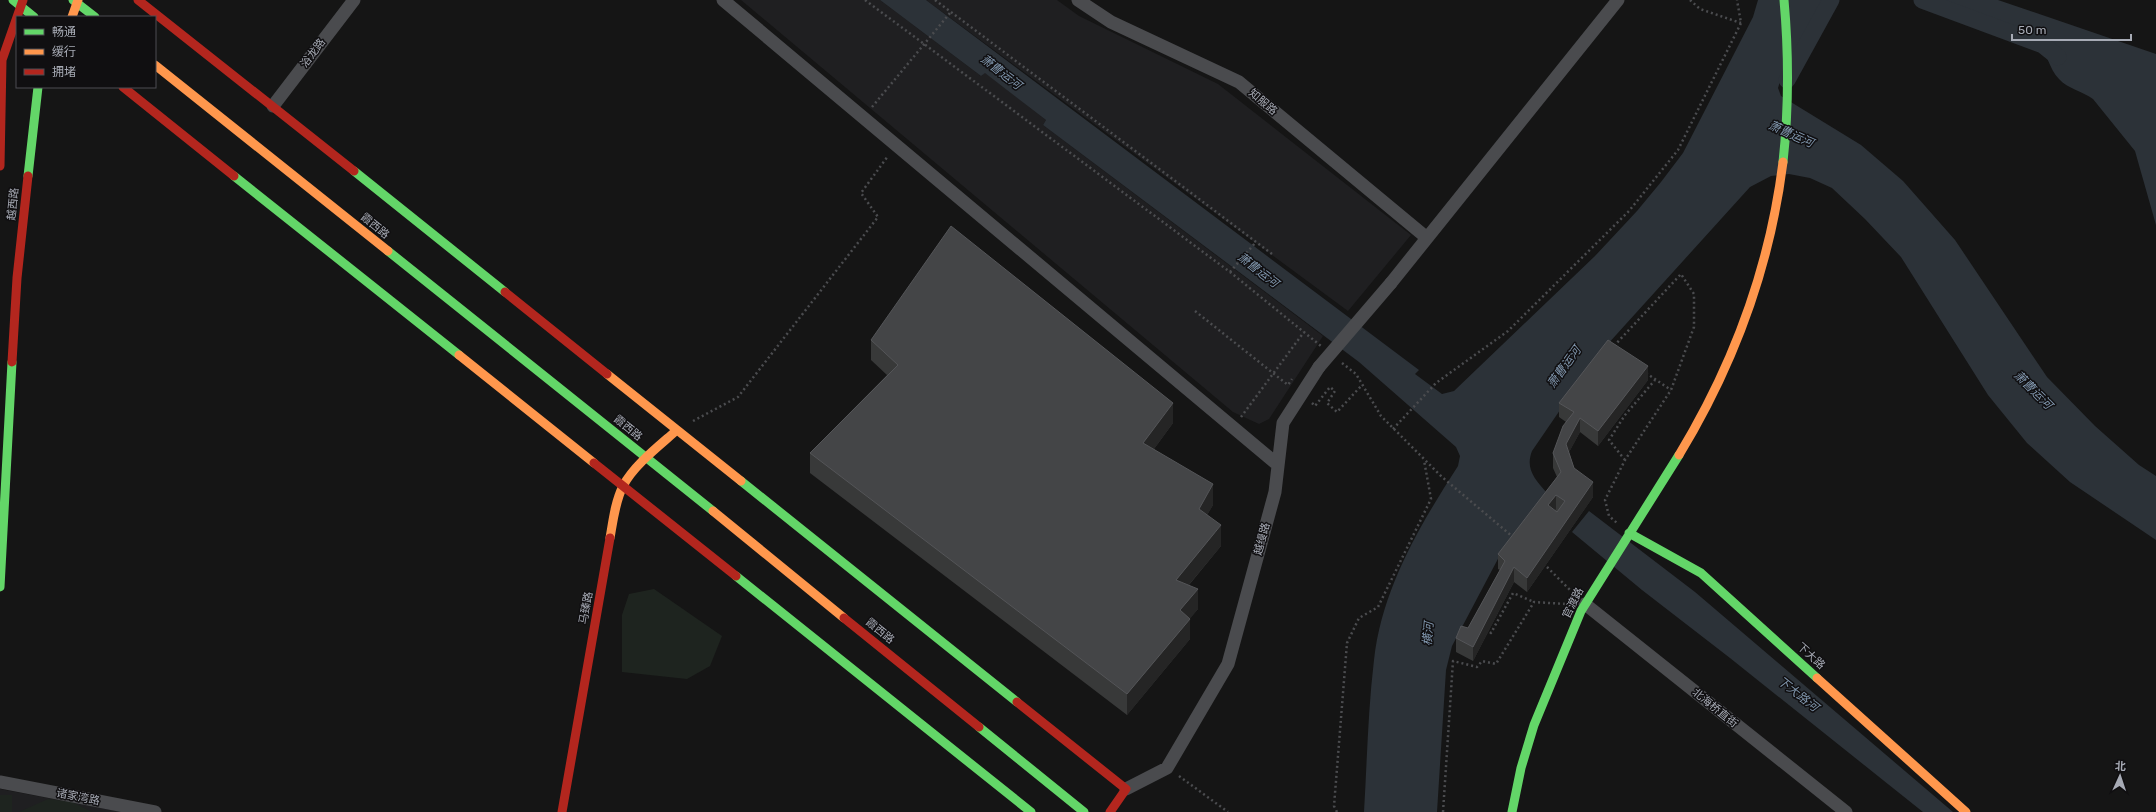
<svg xmlns="http://www.w3.org/2000/svg" width="2156" height="812" viewBox="0 0 2156 812" font-family="Rubik,'Noto Sans SC',sans-serif">
<style>
.built{fill:#1f1f21}
.green{fill:#1e241f}
.water{fill:#2c3238}
.lines{fill:none;stroke-linecap:round;stroke-linejoin:round}
.canal{stroke:#2c3238;stroke-width:17}
.path{stroke:#4b4c4f;stroke-width:2.5;stroke-dasharray:2 3;stroke-linecap:butt}
.street{stroke:#4a4b4e;stroke-width:13}
.fast{stroke:#63d668;stroke-width:9}
.slow{stroke:#ff974d;stroke-width:9}
.jam{stroke:#b3261e;stroke-width:9}
.street-bridge{stroke:#4a4b4e;stroke-width:13}
.wall{fill:#383939}
.shaded-wall{fill:#252525}
.building{fill:#444547;stroke:#545558;fill-rule:evenodd}
.labels{text-anchor:middle;dominant-baseline:central;stroke-width:3;stroke-linejoin:round;paint-order:stroke}
.street-label{font-size:11px;fill:#a7abb5;stroke:#100f11}
.water-label{font-size:12px;font-style:italic;fill:#8197ae;stroke:#100f11}
</style>
<rect width="100%" height="100%" fill="#151515"/>
<path class="built" d="M741,0H880L981,76L985,72L1046,120L1043,125L1323,336L1269,419L1259,424L1233,412Z
M926,0H1057L1079,16L1218,84L1411,235L1348,311Z
M0,789L122,812H0Z"/>
<path class="green" d="M654,589L722,636L710,666L687,679L622,672V615L629,594Z
M0,795H12V812H0Z
M48,799L72,802L92,812H19Z"/>
<path class="water" d="M880,0H926L1419,370L1415,374L1442,394L1454,391L1595,256L1637,211L1661,182L1683,153L1753,17L1758,0H1826L1782,75L1778,88L1781,96L1861,145L1903,181L1955,240L2047,377L2095,426L2139,465L2156,476V540L2070,482L2027,443L1988,395L1901,257L1865,219L1832,188L1810,178L1789,174L1771,176L1750,187L1597,356L1532,451C1525,469 1535,479 1546,492L1500,555L1452,646L1446,670L1437,812H1364C1367,762 1368,710 1374,660C1382,588 1420,525 1458,466L1460,456L1456,447L1359,362L1043,125L1046,120L985,73L981,76Z
M1929,0H1998L2156,54V225L2135,151L2093,99C2082,91 2068,89 2059,79C2049,69 2047,52 2038,42C2018,21 1958,9 1929,0Z
M1589,511L1695,592L1953,812H1923L1730,658L1642,590L1572,532Z"/>
<g class="lines">
<path class="canal" d="M1922,0L2043,45L2058,57
M1787,80L1831,0"/>
<path class="path" d="M865,0L1230,272L1321,346
M935,0L1272,254
M1690,0L1700,9L1741,23
M872,107L950,13
M1230,272L1256,242
M1195,311L1288,385L1292,379
M1614,346L1681,274L1694,294V327L1671,390L1625,460L1605,500L1609,516L1617,523
M1342,363L1356,374L1381,416L1442,477L1513,537
M1646,373L1671,390
M1312,403L1315,406L1330,387L1335,391L1327,403L1337,412L1362,385
M1241,417L1304,332
M693,421L738,397L878,217L861,193L888,156
M1393,429L1436,383L1508,331L1629,211L1678,150L1741,23L1737,0
M1625,460L1609,440L1625,415L1655,380
M1547,567L1573,593
M1486,629L1491,633L1513,593L1534,602
M1179,776L1228,812
M1337,812L1334,806L1347,643L1359,618L1378,607L1431,499L1424,460
M1443,812L1453,661L1477,667L1482,661L1496,664L1534,602L1566,604"/>
<path class="street" d="M723,0L1278,465
M1078,0L1111,22L1239,82L1427,238
M273,106L354,0
M1391,283L1618,0
M1585,604L1846,812
M0,782L155,812
M1126,789L1167,768L1228,664L1275,492L1283,423L1319,367"/>
<path class="fast" d="M13,0L34,17
M73,0L95,17
M1783,162C1789,107 1789,56 1784,0
M354,171L505,292
M28,176L38,87
M234,176L459,355
M388,251L713,511
M741,481L1017,702
M1629,533L1701,573L1817,678
M736,576L1031,812
M0,587L12,362
M979,727L1084,812
M1512,812L1521,768L1534,725L1581,611L1679,455"/>
<path class="slow" d="M72,17L78,0
M155,65L388,251
M459,355L594,463
M607,374L741,481
M1679,455C1733,366 1770,266 1783,162
M713,511L844,618
M610,538C613,521 615,502 623,486C634,465 659,446 677,430
M1817,678L1966,812"/>
<path class="jam" d="M138,0L354,171
M123,87L234,176
M0,166L2,60L23,0
M505,292L607,374
M12,362L17,278L28,176
M594,463L736,576
M844,618L979,727
M1017,702L1126,789L1110,812
M562,812L610,538"/>
<path class="street-bridge" d="M1319,367L1391,283"/>
</g>
<path class="wall" d="M871,340L1173,423L1154,449L1213,505L1207,515L1221,546L1189,585L1198,609L1190,618V639L1127,715L810,473V453L887,375L871,360Z
M1648,380L1598,446L1580,432L1569,452L1574,468L1593,497L1527,592L1514,582L1473,661L1456,652V638L1468,628L1500,570L1498,569V554L1557,477L1553,468V453L1566,422L1559,417V403Z"/>
<path class="shaded-wall" d="M1648,366V380L1598,446V431Z
M1173,403V423L1143,464V443Z
M1580,418V432L1566,458V444Z
M1593,482V497L1527,592V578Z
M1213,484V505L1199,529V509Z
M1556,495V509L1548,520V505Z
M1221,525V546L1176,600V580Z
M1514,567V582L1473,661V647Z
M1198,589V609L1180,631V610Z
M1190,619V639L1127,715V694Z"/>
<path class="building" d="M951,226L1173,403L1143,443L1213,484L1199,509L1221,525L1176,580L1198,589L1180,610L1190,619L1127,694L810,453L898,365L871,340Z
M1608,340L1648,366L1598,431L1580,418L1566,444L1574,468L1593,482L1527,578L1514,567L1473,647L1456,638L1461,626L1468,628L1505,561L1498,554L1561,472L1553,453L1563,426L1574,412L1559,403ZM1556,495L1565,501L1557,512L1548,505Z"/>
<g class="labels">
<g class="street-label">
<text transform="translate(313 53) rotate(-53)">浴龙路</text>
<text transform="translate(1263 102) rotate(40)">知服路</text>
<text transform="translate(13 204) rotate(-84)">越西路</text>
<text transform="translate(375 226) rotate(39)">霞西路</text>
<text transform="translate(628 428) rotate(39)">霞西路</text>
<text transform="translate(1262 539) rotate(-75)">越缦路</text>
<text transform="translate(1573 603) rotate(-63)">官渡路</text>
<text transform="translate(586 608) rotate(-80)">马臻路</text>
<text transform="translate(880 631) rotate(39)">霞西路</text>
<text transform="translate(1811 656) rotate(42)">下大路</text>
<text transform="translate(1715 708) rotate(39)">北海桥直街</text>
<text transform="translate(78 797) rotate(11)">诸家湾路</text>
</g>
<g class="water-label">
<text transform="translate(1001 72) rotate(38)">萧曹运河</text>
<text transform="translate(1791 134) rotate(24)">萧曹运河</text>
<text transform="translate(1258 270) rotate(38)">萧曹运河</text>
<text transform="translate(1564 367) rotate(-54)">萧曹运河</text>
<text transform="translate(2033 390) rotate(45)">萧曹运河</text>
<text transform="translate(1428 634) rotate(-85)">横河</text>
<text transform="translate(1798 694) rotate(38)">下大路河</text>
</g>
</g>
<rect x="16" y="16" width="140" height="72" fill="#100f11" stroke="#4c4d53"/>
<rect x="24" y="29" width="20" height="6" fill="#63d668" stroke="#4c4d53"/>
<text x="52" y="36" font-size="12" fill="#a7abb5">畅通</text>
<rect x="24" y="49" width="20" height="6" fill="#ff974d" stroke="#4c4d53"/>
<text x="52" y="56" font-size="12" fill="#a7abb5">缓行</text>
<rect x="24" y="69" width="20" height="6" fill="#b3261e" stroke="#4c4d53"/>
<text x="52" y="76" font-size="12" fill="#a7abb5">拥堵</text>
<g transform="translate(2120 776) rotate(3)" stroke="#100f11" stroke-width="3" paint-order="stroke">
<path d="M0-3L7 15L0 10L-7 15Z" fill="#a7abb5"/>
<text y="-6" font-size="11" font-weight="bold" text-anchor="middle" fill="#a7abb5">北</text>
</g>
<path d="M2012 34v6h119v-6" fill="none" stroke="#a7abb5" stroke-width="2"/>
<text x="2018" y="34" font-size="12" fill="#a7abb5" stroke="#100f11" stroke-width="3" paint-order="stroke">50 m</text>
</svg>
